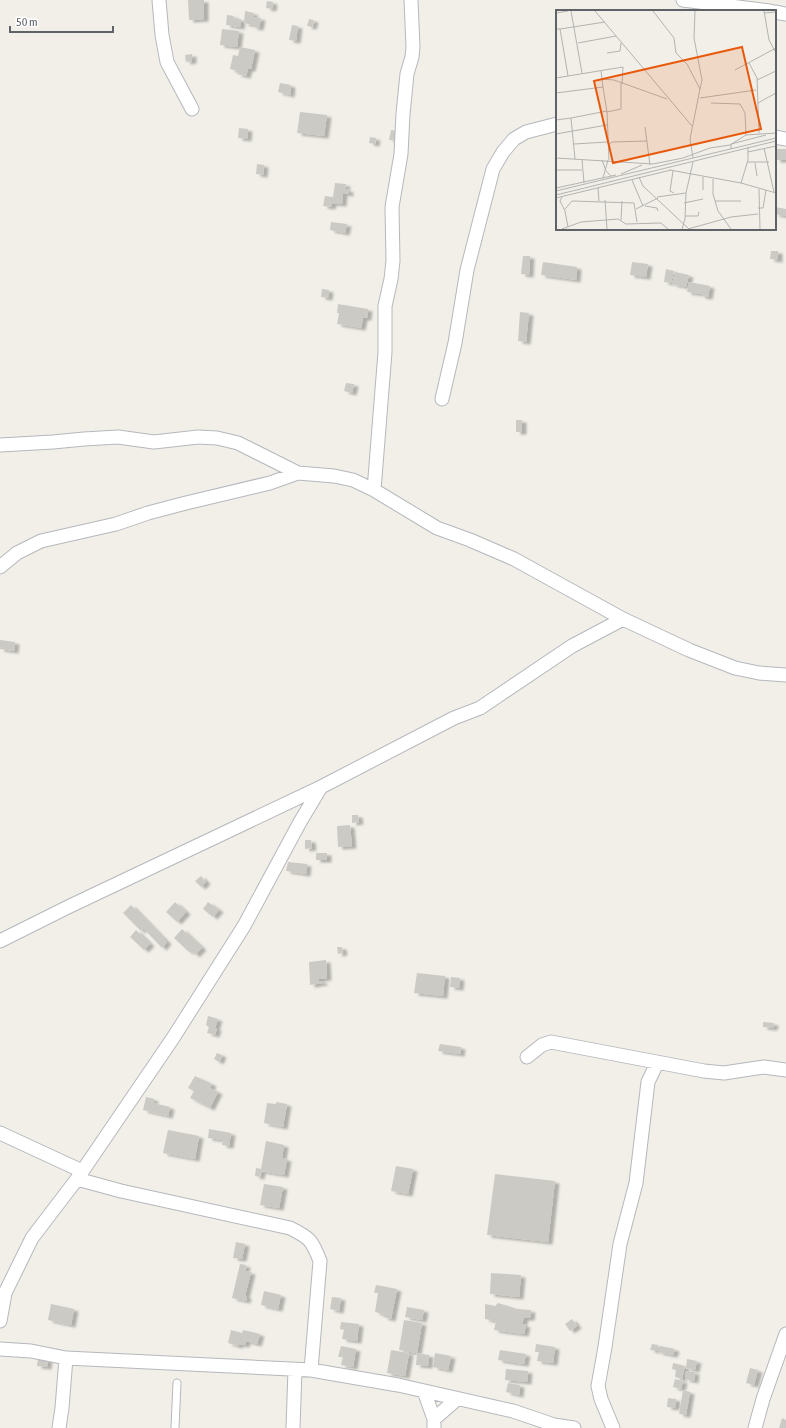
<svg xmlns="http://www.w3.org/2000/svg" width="786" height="1428" viewBox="0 0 786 1428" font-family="'Asap Condensed',sans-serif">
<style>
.building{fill:#cccac5;filter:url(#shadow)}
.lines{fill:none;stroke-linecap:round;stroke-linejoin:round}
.lane-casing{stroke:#b5b8bc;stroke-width:9}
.street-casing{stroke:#b5b8bc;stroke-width:15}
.lane{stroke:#fff;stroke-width:7}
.street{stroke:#fff;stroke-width:13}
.inset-road{fill:none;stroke:#b3b3b1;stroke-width:1}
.view{fill:#e8590c;fill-opacity:0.15;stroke:#e8590c;stroke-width:2}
.inset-edge{fill:none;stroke:#5f6368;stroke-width:2}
</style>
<defs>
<filter id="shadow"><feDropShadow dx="4.5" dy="2.5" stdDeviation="1" flood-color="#0004"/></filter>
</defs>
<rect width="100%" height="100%" fill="#f1efe8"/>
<path class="building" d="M188,0H204V19L189,20Z
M267,1L273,2L272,9L266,8Z
M245,11L254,13L253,17L261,18L259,28L253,27V25L244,23Z
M227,15L234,16L233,18L241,19L240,27L226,25Z
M309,19L314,20L312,27L307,26Z
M292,25L298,26L296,41L289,40Z
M222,29L239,31L237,47L220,45Z
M240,47L255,50L251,69H248L246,76L237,74L238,71L230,69L233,55L238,56Z
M192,54V61L186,62L185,55Z
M280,83L291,85L290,95L278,92Z
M300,112L327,115L324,136L297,133Z
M239,128L248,129L247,139L238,138Z
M391,130L398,131L397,141L389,140Z
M370,137L376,138L375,144L369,143Z
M776,149H786V160H776Z
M257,164L264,165L263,175L256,174Z
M335,183L346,184L345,189L349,190V194L343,193L342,204L332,203L331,207L323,206L325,196L333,197Z
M775,207L786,209V216L775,214Z
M331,222L347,224L345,233L330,230Z
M771,251H778V260L770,259Z
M523,256H530L529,275L521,274Z
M543,262L577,267L576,280L541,275Z
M632,262L648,264L646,277L630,275Z
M666,269L674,271L671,283L664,282Z
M675,272L689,275L686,287L672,284Z
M689,282L710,286L708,297L701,296V294L687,292Z
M322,289L329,290L328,298L321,297Z
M338,304L368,309L367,318H363L361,328L337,324L339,313H337Z
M520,312L529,313L526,342L518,341Z
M346,383L354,384L352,393L344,391Z
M516,420H522V432H516Z
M0,640L15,642L14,651L0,649Z
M352,815H358L359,822L352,823Z
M350,825L352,846L338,847L337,826Z
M305,840H311L312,848L305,849Z
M316,853H327V860H316Z
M288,862L307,864L306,874L286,871Z
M201,876L206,882L201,887L195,881Z
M175,902L186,912L177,922L166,912Z
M208,902L219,910L213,917L203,909Z
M131,905L167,942L162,948L143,928L141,931L123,913Z
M182,929L202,948L195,955L191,950L189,952L174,938Z
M136,930L150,944L144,950L130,937Z
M337,947H342L343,953L338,954Z
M326,960L327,978L319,979V981H323V983L310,985L309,962Z
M417,973L445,976L443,996L414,993Z
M451,977L460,978L459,988L450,987Z
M208,1016L218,1019L215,1028H217L215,1035L207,1033L209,1027L206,1025Z
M763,1022L774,1023L773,1028L763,1027Z
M440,1044L461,1047L460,1054L438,1051Z
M217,1053L222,1055L219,1062L214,1059Z
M195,1076L212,1084L210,1088L218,1092L210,1108L190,1098L194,1091L188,1088Z
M146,1097L154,1099L153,1103L170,1107L168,1116L143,1110Z
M276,1102L287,1104L283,1127L264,1123L267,1103L276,1104Z
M209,1129L231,1133L229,1146L222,1145L223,1140L208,1138Z
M168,1130L199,1136L195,1159L163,1153Z
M266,1141L284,1145L282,1158L287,1159L284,1175L261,1171L260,1177L255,1176L256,1168L261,1169Z
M396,1166L413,1169L408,1194L391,1191Z
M495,1174L555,1181L548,1242L487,1235Z
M264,1184L283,1187L279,1208L260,1205Z
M236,1242L245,1244L242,1259L233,1258Z
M240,1264L246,1265L245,1271L251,1272L245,1296H247L246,1301L232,1298Z
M491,1273L521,1275L519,1297L490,1294Z
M376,1285L397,1289L391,1319L383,1317L384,1314L375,1312L378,1293H374Z
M264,1291L281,1295L278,1309L261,1305Z
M332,1297L341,1298L339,1311L330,1309Z
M498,1303L517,1309L531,1310L530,1318H524L522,1324L526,1325L524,1334L494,1330L496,1321L485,1319V1304L495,1306Z
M51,1304L74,1309L71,1325L48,1320Z
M407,1307L424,1310L422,1320L405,1317Z
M572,1319L577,1326L570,1331L565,1324Z
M404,1320L422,1323L417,1353L429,1355L428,1366L416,1365L417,1353L399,1350Z
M341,1322L359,1324L357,1341L342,1339L344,1330L340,1329Z
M231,1330L242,1333L243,1330L260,1334L257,1344L246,1341L245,1345L239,1344L238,1346L228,1343Z
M536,1344L555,1347L553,1363L537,1361L539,1352H535Z
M652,1344L658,1345L657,1351L650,1350Z
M341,1346L356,1349L353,1367L341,1365L343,1357H338Z
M660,1346L675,1349L673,1355L658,1352Z
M391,1350L409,1353L405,1376L387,1373Z
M500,1350L526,1354L524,1364L498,1360Z
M435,1353L451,1356L448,1370L433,1367Z
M38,1358L48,1359L47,1367L37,1366Z
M687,1359L697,1361L695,1370L686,1368Z
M673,1363L685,1366L682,1379L675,1377L676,1370L672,1369Z
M750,1368L758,1370L754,1385L746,1383Z
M506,1369L528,1371L527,1382L505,1380Z
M686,1371L695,1372L694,1381L685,1379Z
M675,1379L683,1381L681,1389L673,1387Z
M508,1383L520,1385L519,1395L506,1392Z
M683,1390L690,1392L686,1415L679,1414Z
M668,1398L676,1399L675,1408L667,1407Z
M782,1418L786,1420V1428H779Z"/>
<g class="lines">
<defs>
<path id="lane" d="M175,1428L177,1383"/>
<path id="street" d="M159,0L162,35L167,62L192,109
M683,0L770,11
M775,12L786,14
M775,137L786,139
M442,399L455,343L467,270L493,169L503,152L514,139L526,132L557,124
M0,445L53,442L84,439L118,437L154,442L198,437L217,438L238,443L298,473
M374,490L385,352V306L391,279L393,261L392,207L401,154L403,114L407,74L412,57L413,47L411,0
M0,567L17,553L41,541L116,524L148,513L186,503L270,483L298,473L334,476L353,480L374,490L437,528L470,540L514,559L623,619L689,650L735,668L759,673L786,675
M0,941L68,907L321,787L454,718L480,708L572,646L623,619
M527,1057L542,1045L551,1042L704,1071L724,1073L764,1067L786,1070
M0,1133L82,1171
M77,1179L121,1191L290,1228C310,1238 312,1240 320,1261L311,1370
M0,1321L5,1293L32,1238L77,1179L173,1038L244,926L300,822L321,787
M0,1349L31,1351L66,1358L62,1408L59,1428
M66,1358L311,1370L398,1385L513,1411L554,1425L574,1428
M424,1391L434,1419V1428
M434,1419L457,1399
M293,1428L295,1370
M613,1428L601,1399L598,1386L605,1347L620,1244L636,1183L648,1082L657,1063
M755,1428L763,1399L786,1334"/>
</defs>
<use href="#lane" class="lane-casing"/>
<use href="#street" class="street-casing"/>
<use href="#lane" class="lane"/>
<use href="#street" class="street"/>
</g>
<g transform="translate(556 10)">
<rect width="220" height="220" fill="#f1efe8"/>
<path class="inset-road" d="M15,1L26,63M39,1L136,116M97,1L118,28L120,43L131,54L144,79L134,129L137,148M139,1L138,28L146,70L144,79M208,1L213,30L220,43M0,3L12,1M208,3L220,2M0,19H4L12,66M4,19L49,12M22,33L60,26M51,43L64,41L65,33M193,53L201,68L203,123M179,60L220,38M0,68L67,57L66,74M46,69L58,70L111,89M201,70L220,61M47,77L51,102L53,150M0,83L47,77L45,61M144,88L200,80M155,93L184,94L189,103L190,125M202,93L220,83M51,102L65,99V73M15,108L51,101M0,110L15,108L19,149M89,117L94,155M0,124L51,115M18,134L51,132M52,135L56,132L91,131M208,138L218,182M175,139V134L210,125M192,142L220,136M0,148L97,154L127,148L154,138L174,135L190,125L220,123M26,149L28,173M46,150L50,161L55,166M191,152H213M199,153L201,166M0,160H26M114,160L185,173L220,183M117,161L114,181L118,183M65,164L86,155M83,167L87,176L133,219M47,168L52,150M157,169V184L162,201L175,219M76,170L87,196M185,173L192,150V137M0,178L60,165M42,178L43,191M203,179L204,219M147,180V167M0,181L220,128M0,185L220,131M6,187L4,191L9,201L12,217M101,187L130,183M0,188L115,160M49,190L51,219M159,191H185M128,193L147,189M89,196L101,198L102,201M202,198H207L210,180M9,199L16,191L78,193L81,212M80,199L102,188M129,206H142L143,202M65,210L66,191M6,219L25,212L62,209L70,214L105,213L112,219M126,219L129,209L130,183L137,152M132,219L175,207L202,204"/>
<path class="view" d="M186,37L205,119L57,153L38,71Z"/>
<rect width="220" height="220" class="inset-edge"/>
</g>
<path d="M10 26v6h103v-6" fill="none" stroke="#5f6368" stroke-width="2"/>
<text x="16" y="26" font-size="12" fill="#5f6368" stroke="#ffffff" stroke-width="3" paint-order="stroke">50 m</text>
</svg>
